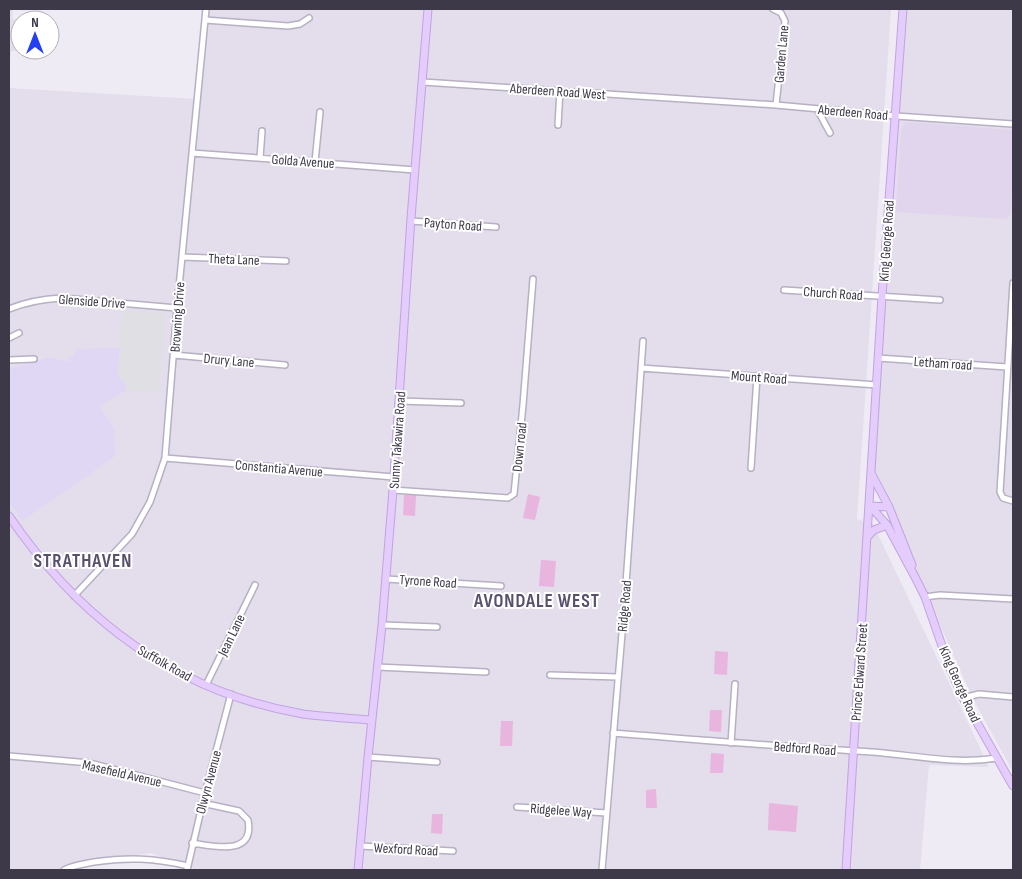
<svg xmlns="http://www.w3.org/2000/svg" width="1022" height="879" font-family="'Sofia Sans Condensed',sans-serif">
	<rect width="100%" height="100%" fill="#efebf5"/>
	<path fill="#e3ddec" d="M9,9h4l-1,10 8,1v30h13l-22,1 -2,20z
		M206,9h685l-34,510 16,5 116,243 -60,-2 -9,105h-723l-46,-17 -89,13 -1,4h-52v-368l13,19 92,-93 -14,-22 26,-22 -8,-9 2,-27 -52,13 -19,-4 -40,12v-281l188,11z
		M907,9h106v763l-41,-75 -99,-223z"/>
	<path fill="#e0d7f5" d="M120,348l-2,27 8,9v6l-26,16 14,22 1,28 -93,65 -13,-19v-133l40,-12 19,4 11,-12z"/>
	<path fill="#e0d5ed" d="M906,122l105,8 2,3 -2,80 -5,6 -110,-7 5,-82z"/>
	<path fill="#e7b5de" d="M528,494l12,3 -5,23 -12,-2z
		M404,495h12l-1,21 -12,-1z
		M541,560l15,1 -2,26 -15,-1z
		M715,651l13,1 -1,23 -13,-1z
		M710,710h12l-1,22 -12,-1z
		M501,721h12l-1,25h-12z
		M711,753l13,1 -1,19h-13z
		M656,789l1,19h-11v-18z
		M769,803l29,3 -2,26 -28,-2z
		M432,814h11l-1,20 -11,-1z"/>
	<path fill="#e0dfe4" d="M123,310l42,4 -6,77 -33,-1v-6l-8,-9z"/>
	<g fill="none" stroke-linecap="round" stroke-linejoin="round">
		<defs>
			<path id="street" d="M773,9l8,4 4,8 -9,84
				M205,20l83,6 12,-2 9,-6
				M423,82l353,23 120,11 117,8
				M817,109l13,24
				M558,125l2,-35
				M192,153l223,17
				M260,158l2,-27
				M315,162l5,-50
				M411,221l85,6
				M182,257l104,4
				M1013,283l-13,209 3,6 10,3
				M784,290l156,10
				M9,309c17,-7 34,-10 53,-11l115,10
				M9,338l10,-5
				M174,355l111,10
				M878,358l129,9
				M9,360l25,-1
				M641,368l236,17
				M399,401l62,2
				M165,458l229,19
				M751,468l6,-92
				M393,490l115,8 6,-4 9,-89 10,-126
				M386,579l115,7
				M74,596l58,-62 18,-32 15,-44 12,-150 29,-299
				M925,597l15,-2 73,4
				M382,625l55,2
				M377,667l109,5
				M550,675l68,2
				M206,685l49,-100
				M963,698l16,-4 34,3
				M613,733c86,7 173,14 259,19 42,3 83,13 125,6
				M731,743l4,-59
				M9,756l81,7 115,30
				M368,757l69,5
				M517,807l89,6
				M192,843c21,3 63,14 56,-23l-9,-9 -37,-8
				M360,846l93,5
				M64,870c9,-5 20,-6 30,-8 34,-5 60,-4 94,4
				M187,870l18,-77 26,-99
				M602,870l23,-272 18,-257"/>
			<path id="secondary" d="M872,475l17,32 23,58
				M870,506l17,19 28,52 10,20 24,69 14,32 50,88
				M870,506l19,1
				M9,516c71,104 167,176 294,198 22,3 46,4 68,6
				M867,537l7,-7 13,-5
				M358,870l10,-113 14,-132 11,-135 18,-272 17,-209
				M846,870l36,-574 21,-287"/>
		</defs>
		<use href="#street" stroke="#b7b0c3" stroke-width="8"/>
		<use href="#secondary" stroke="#c0a4df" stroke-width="9"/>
		<use href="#street" stroke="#fff" stroke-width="5"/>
		<use href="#secondary" stroke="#e4ccfd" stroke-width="7"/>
	</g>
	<g text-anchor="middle" stroke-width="4" stroke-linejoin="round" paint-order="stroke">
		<g font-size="14" fill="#3e3949" stroke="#fff">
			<text transform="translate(781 54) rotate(-85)" y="5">Garden Lane</text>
			<text transform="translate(558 91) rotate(4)" y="5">Aberdeen Road West</text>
			<text transform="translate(853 112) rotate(5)" y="5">Aberdeen Road</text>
			<text transform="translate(303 161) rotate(4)" y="5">Golda Avenue</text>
			<text transform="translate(453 224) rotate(4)" y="5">Payton Road</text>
			<text transform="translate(886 241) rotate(-86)" y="5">King George Road</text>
			<text transform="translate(234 259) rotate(2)" y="5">Theta Lane</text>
			<text transform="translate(833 293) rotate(4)" y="5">Church Road</text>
			<text transform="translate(92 301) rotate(4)" y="5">Glenside Drive</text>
			<text transform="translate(177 317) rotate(-86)" y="5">Browning Drive</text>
			<text transform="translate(229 360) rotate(5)" y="5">Drury Lane</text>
			<text transform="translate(943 363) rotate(4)" y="5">Letham road</text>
			<text transform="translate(759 377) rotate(4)" y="5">Mount Road</text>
			<text transform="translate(397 440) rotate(-86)" y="5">Sunny Takawira Road</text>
			<text transform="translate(519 447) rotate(-84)" y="5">Down road</text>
			<text transform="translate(279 468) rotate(5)" y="5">Constantia Avenue</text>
			<text transform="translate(428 581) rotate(4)" y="5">Tyrone Road</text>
			<text transform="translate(624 606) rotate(-85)" y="5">Ridge Road</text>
			<text transform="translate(231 635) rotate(-64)" y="5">Jean Lane</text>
			<text transform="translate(165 663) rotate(29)" y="5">Suffolk Road</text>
			<text transform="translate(859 672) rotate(-86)" y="5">Prince Edward Street</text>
			<text transform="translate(960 684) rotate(66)" y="5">King George Road</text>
			<text transform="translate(805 748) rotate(4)" y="5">Bedford Road</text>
			<text transform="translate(122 773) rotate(13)" y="5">Masefield Avenue</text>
			<text transform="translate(208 782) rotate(-75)" y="5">Olwyn Avenue</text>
			<text transform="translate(561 810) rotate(4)" y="5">Ridgelee Way</text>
			<text transform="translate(406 849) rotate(3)" y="5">Wexford Road</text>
		</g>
		<g font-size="19" font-weight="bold" letter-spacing="1" fill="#59506b" stroke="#fff">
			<text x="83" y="567">STRATHAVEN</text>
			<text x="537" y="607">AVONDALE WEST</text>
		</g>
	</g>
	<rect width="1022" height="879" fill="none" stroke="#3e3949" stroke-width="20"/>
	<g transform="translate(35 35)"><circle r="24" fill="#ffffff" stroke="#b2b0b6"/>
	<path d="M0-4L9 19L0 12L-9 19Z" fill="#243ef3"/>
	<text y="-8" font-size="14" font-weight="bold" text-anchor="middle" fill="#3e3949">N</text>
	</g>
</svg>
